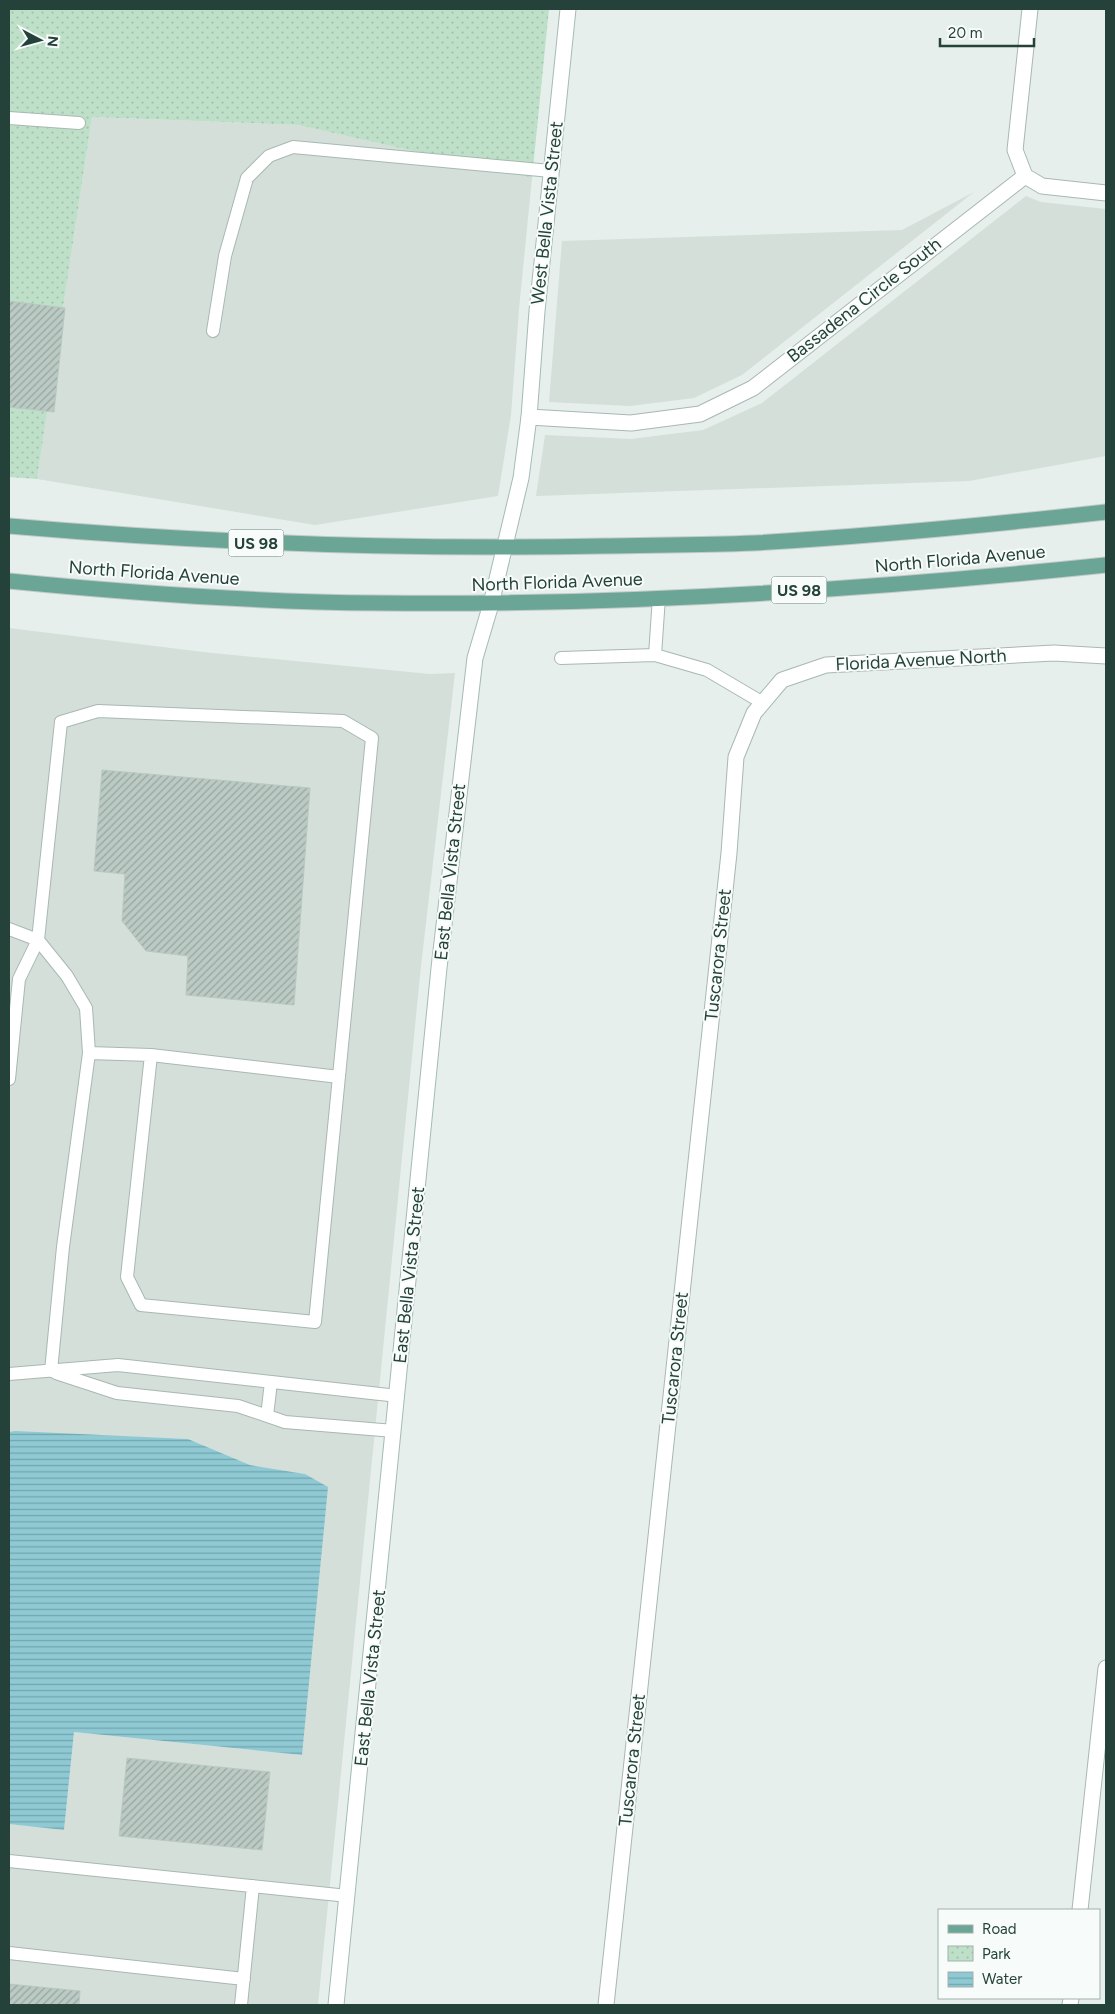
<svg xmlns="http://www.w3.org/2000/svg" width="1115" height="2014" font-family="Figtree,sans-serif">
	<defs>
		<pattern id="park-dots" width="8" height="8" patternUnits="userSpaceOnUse" patternTransform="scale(1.25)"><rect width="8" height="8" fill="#bfe0c8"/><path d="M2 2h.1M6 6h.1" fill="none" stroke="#a4c1ad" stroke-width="1.8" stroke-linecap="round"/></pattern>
		<pattern id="water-rules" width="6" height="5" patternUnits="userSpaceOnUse" patternTransform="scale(1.25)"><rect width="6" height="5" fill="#8ec9d4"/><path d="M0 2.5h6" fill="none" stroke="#74a5ad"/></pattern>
		<pattern id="building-hatch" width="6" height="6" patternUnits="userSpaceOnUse" patternTransform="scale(1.25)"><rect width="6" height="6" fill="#bbcac4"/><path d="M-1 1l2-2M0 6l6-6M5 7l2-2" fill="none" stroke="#98a6a0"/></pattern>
	</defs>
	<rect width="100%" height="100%" fill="#e6efeb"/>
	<path fill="#d4dfda" d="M92,117l206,8 234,53 -13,131 -8,106 -13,81 -183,29 -278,-46z
		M974,192l-232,183 -48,23 -64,8 -81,-4 13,-161 340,-11z
		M1026,196l15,6 65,7v247l-137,25 -433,15 9,-61 86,4 72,-9 59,-27z
		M9,628l194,24 227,22 25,-1 -34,293 -103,1039h-309v-181l55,5 10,-97 228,23 3,-281 -55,-9 -62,-26 -179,-7z"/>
	<path fill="url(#park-dots)" d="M9,9h540l-17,169 -234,-53 -206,-8 -55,362 -28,-2z"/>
	<path fill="url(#water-rules)" d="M15,1431l173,8 62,26 55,9 23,13 -26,268 -228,-23 -10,98 -55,-6v-392z"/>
	<path fill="url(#building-hatch)" stroke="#b8c9c2" d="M9,301l56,7 -11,104 -45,-5z
		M102,770l208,18 -16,217 -108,-10 2,-39 -42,-5 -24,-30 3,-47 -31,-3z
		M127,1758l143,14 -8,78 -143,-14z
		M9,1984l71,7 -1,14h-70z"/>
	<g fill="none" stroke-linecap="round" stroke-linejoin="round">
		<defs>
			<path id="lane" d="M9,118l70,5
				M213,331l12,-75 22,-78 22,-22 24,-9 258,24
				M655,655l4,-58
				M561,658l94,-3 52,15 56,33
				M9,929l29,11 29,36 19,32 3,45 -26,194 -12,124
				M89,1053l62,2 188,22
				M9,1079l10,-100 19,-39 23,-218 37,-11 245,10 29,17 -57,584 -174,-17 -14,-28 24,-222
				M56,1373l61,20 121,13 47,16 109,9
				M9,1374l109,-9 280,31
				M267,1416l4,-34
				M9,1861l339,35
				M9,1953l235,26
				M241,2005l12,-119"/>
			<path id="street" d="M1025,176l-10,-26 15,-141
				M1025,176l17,10 64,7
				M529,417l102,6 69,-9 53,-26 272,-212
				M1080,1910l26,-242
				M606,2005l123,-1152 7,-96 18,-44 28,-33 44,-15 228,-12 52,3
				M1070,2005l1,-7"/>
			<path id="secondary" d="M336,2005l103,-1037 36,-310 16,-54 30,-126 8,-61 8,-106 31,-302"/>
			<path id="primary" d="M9,526c198,17 396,24 596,20 49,-1 99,-1 149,-3 118,-7 235,-18 352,-31
				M9,581c122,12 246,21 369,22 243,3 487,-13 728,-38"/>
		</defs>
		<use href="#lane" stroke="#a8b8b2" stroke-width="14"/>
		<use href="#street" stroke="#a8b8b2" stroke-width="17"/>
		<use href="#secondary" stroke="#a4bbb3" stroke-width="17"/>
		<use href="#primary" stroke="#c2cac8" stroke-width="17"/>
		<use href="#lane" stroke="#fff" stroke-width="12"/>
		<use href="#street" stroke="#fff" stroke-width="15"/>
		<use href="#secondary" stroke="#fff" stroke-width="15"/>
		<use href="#primary" stroke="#6aa596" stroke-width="15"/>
	</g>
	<g text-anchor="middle" stroke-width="4" stroke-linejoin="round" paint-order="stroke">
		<g fill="#f7fbf9" stroke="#637a73" stroke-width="1">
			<rect x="228.5" y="529.5" width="55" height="27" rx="4"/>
			<rect x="771.5" y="576.5" width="55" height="27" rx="4"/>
		</g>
		<g font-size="16" font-weight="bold" fill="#24423a">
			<text x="256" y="549">US 98</text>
			<text x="799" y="596">US 98</text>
		</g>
		<g font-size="18" fill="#24423a" stroke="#f7fbf9">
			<text transform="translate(547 213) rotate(-84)" y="6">West Bella Vista Street</text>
			<text transform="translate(864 300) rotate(-38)" y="6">Bassadena Circle South</text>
			<text transform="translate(960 559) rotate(-5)" y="6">North Florida Avenue</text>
			<text transform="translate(154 573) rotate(4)" y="6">North Florida Avenue</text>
			<text transform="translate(557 582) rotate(-2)" y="6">North Florida Avenue</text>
			<text transform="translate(921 660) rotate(-3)" y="6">Florida Avenue North</text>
			<text transform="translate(450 872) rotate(-84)" y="6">East Bella Vista Street</text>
			<text transform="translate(718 955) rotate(-84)" y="6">Tuscarora Street</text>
			<text transform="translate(409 1275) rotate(-84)" y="6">East Bella Vista Street</text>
			<text transform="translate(675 1358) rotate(-84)" y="6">Tuscarora Street</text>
			<text transform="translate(370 1678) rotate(-84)" y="6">East Bella Vista Street</text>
			<text transform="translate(632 1760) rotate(-84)" y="6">Tuscarora Street</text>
		</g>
	</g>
	<rect width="1115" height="2014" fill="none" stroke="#24423a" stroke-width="20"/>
	<rect x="938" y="1909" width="162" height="90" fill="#f7fbf9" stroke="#a3b1ad"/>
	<rect x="948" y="1925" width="25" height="8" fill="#6aa596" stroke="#a3b1ad"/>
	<text x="982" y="1934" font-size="15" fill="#24423a">Road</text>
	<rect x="948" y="1946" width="25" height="15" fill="url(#park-dots)" stroke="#a3b1ad"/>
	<text x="982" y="1959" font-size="15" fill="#24423a">Park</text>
	<rect x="948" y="1972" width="25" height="15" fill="url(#water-rules)" stroke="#a3b1ad"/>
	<text x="982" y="1984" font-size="15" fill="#24423a">Water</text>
	<g transform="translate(40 40) rotate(96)" stroke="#f7fbf9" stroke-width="4" paint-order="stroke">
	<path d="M0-4L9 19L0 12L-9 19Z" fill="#24423a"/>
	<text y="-8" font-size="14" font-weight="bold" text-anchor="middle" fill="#24423a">N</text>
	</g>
	<path d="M940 38v8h94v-8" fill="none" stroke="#24423a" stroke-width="2.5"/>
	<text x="948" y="38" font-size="15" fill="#24423a" stroke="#f7fbf9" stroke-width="4" paint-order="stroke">20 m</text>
</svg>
